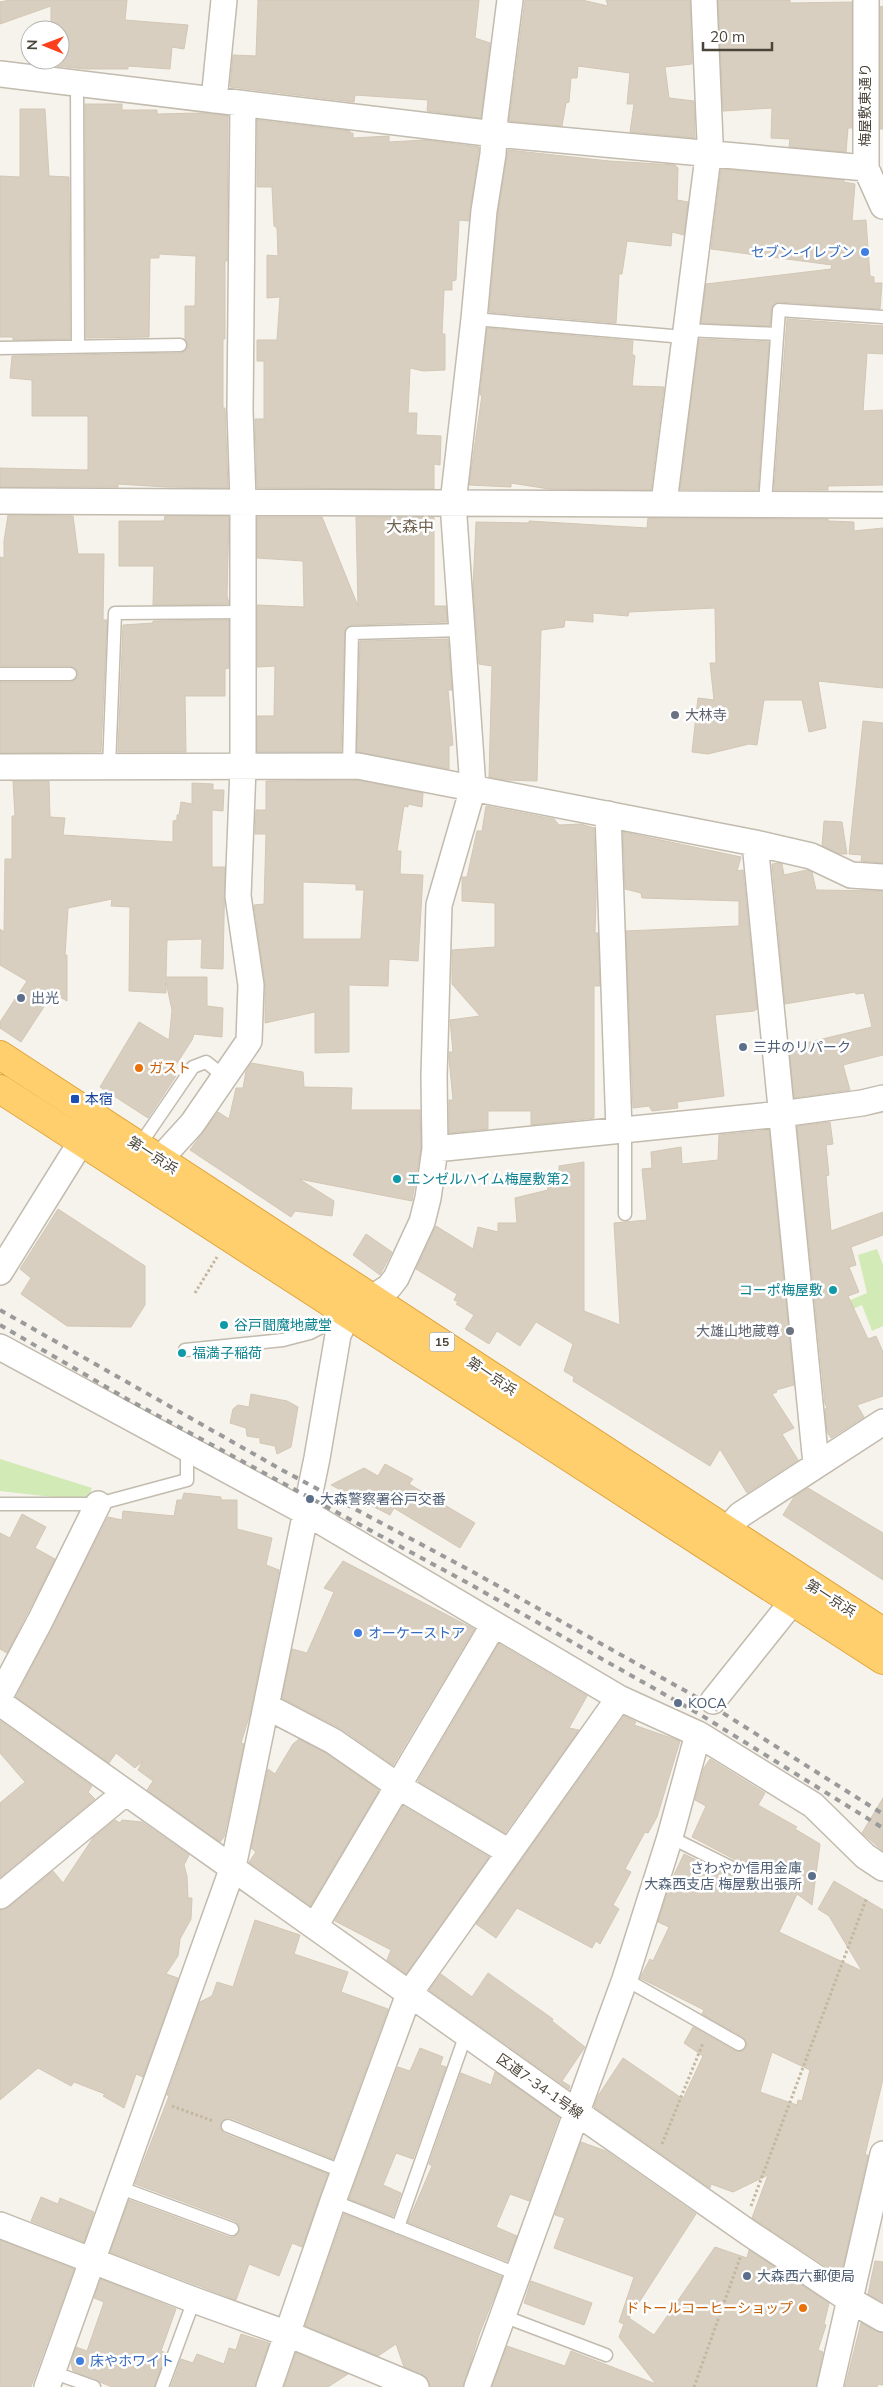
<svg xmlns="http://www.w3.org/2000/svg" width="883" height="2387" font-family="Mulish,'Noto Sans JP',sans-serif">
	<rect width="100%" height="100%" fill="#f6f3ec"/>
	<path fill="#d2eab5" d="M877,1249l6,16v61l-11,5 -10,-26 -52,23 -2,-10 59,-25 -9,-38z
		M0,1459l92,29 -5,13 -87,-10z"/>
	<path fill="#d8cfc1" stroke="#d3c7b4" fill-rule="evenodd" d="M10,0h117l-2,20 63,5 -4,24 -12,-2 -2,22 -42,-3v3h-43l-28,-3v-6h3v-30h-9v-24l-51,18v-22z
		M258,0h221l-4,38 15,5 -9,75 -54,-7 1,-11 -73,-5 -1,7 -124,-15 3,-32 23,1z
		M525,0h57l26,6 -2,-6h84l2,64 -27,3 4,31 25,3 1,37 -65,-6 4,-28h-7l3,-31 -52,-7 -1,12h-6l-2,24 -3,1 -4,23 -53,-5z
		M718,0h72v3l62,-1v126h-4l-2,24 -57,-5 1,-8 -19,-1 1,-30 -49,3z
		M883,6v123h-3v-122z
		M85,104h37v6h35v4l44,-1 27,3 -1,145h-2v78h-2v69h2l3,80 -62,-1 -48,-3v3h-118v-19l88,2v-54h-56v-36l-22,-2 2,-22 168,-3 5,-2 3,-6 -3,-6v-33h10l1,-50 -37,-2v4h-9l-1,79 -63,1z
		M20,109h25l4,67 20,1 1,162 -57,1v-3h-13v-161l20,1z
		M257,120l93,11v2h3v5l36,-2v6l36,-2 54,7 -10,74 -10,-1 -3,60 -4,1v9h-8l-2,44h3v36l-22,1 -13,-3 -2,45h9l-1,22 25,1 -1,29 -6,-1v25l-177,-1 -2,-69h9v-58h-7v-21h20l3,-43 -13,1v-43l11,1 -1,-28 -3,-2 -2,-39h-15z
		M508,150l101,11 66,4 3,3 -1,32 11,2 -4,33 -12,-3 -1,14 -44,-5 -5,33h-3l-3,49 -127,-11 9,-99z
		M721,169l123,11v2l11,2 -3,37 14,-1 4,56 4,1v6h8l-2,26 -101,-7 -7,4 -2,20 -69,-3 5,-39 125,-15 1,-4 -121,-16z
		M787,319l96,7v28l-16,-1 -4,58 20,-1v75l-55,1v4h-54z
		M487,328l146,13 -1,13 3,2 -3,30 32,1 -13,103 -102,-1 -38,-6v4l-42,-2 13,-90h-2z
		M699,339l70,3 -11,148h-78z
		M8,515l65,1 5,38h26l-1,66h4l-6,132 -101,1v-71h70l4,-1 4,-7 -1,-4 -7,-4h-70v-109l4,1v-17z
		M165,516h64l-2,79 2,9 -76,1 1,-39h-35v-45h45z
		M257,517h65l36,89 -2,-89h78v89h12l1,16 -95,3 -7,4 -4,123h-84v-36h17l1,-50 -18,1v-62l47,2 -1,-46 -46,-3z
		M648,518l180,1v2l26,1v9l29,-3v160l-65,-7 8,47 -17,4 -7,-32h-38l-7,45 -8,-1 -41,10 -16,-2 6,-54 16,2 -4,-37h6l-1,-55 -86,4 -1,4 -35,-3v9l-28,-2 -1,7 -23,3 -4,151 -32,-1 -16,-3 3,-111 -13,-2 -6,-76 3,-66 53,1v-2l118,7z
		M229,620v48l-4,1v27h-40l1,56h-68l5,-127 30,-2v-2z
		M448,639l4,51h-4l5,55 -4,1v23l-92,-17 3,-111z
		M863,721l20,2v140l-22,-2 1,-6 -13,-1z
		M357,780l66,13 -1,14 -14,-3v3l-4,-1 -7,45h4l-1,23 23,1 -5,86 -29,-2 -1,27 -39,-1v67l-34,1v-41l-50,11v-40l-11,-78 10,-1 2,-70h-11l1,-24h10v-29zM303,882l53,2v6h8l-3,49h-58z
		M13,781h36l1,36 15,1 -2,17 110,7v-21l4,-1v-5h2l2,-13 11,2v-21l21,1v6h11l-1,21 -11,-1v57h13l-2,102 -22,-1 1,-29 -35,1 -1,37h41v29l16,2 -1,29 -28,-3 -2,6 -20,31 4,5 -28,42 -48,-31 39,-65 30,18 3,-30 -6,-28v11l-37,-2 1,-84 -19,-1 1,-7 -44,9 -3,47h2v46l-14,-8 -32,49 -21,-14v-6l27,-41 -27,-16v-36l4,3 1,-73h7v-43h3z
		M486,806l68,13 5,6 22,-1 13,4 2,69 -1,36h3l2,53h-6v132l-63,7v-14h-43v18l-39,4v-33h4l-4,-42v-6h4l-3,-32 30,-4 -28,-32v-34l43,-3v-44l-33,-2v-24h5l10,-46h5z
		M824,821l18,1 5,32h-7l-18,-8z
		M623,832l118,25 -4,14 6,-1 14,139 -3,2 -39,4 9,81 -47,6 1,6 -26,3 -3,-5 -16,2 -7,-177 113,-5v-25l-97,-3 -1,-5 -16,-4z
		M778,863l4,1 2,11 23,-5 5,2 4,18 67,1v164l-40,10 7,25 -56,8 -5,-51 83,-20 -8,-34 -8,1 -1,-2 -70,12 -13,-140z
		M251,1063l52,9 1,15 48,1 -1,22h69l1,38 -9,53 -113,-22 35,22 -2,15 -37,-5 -4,6 -101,-67 28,-38 11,7 7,-31h7l3,-17z
		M830,1122l3,22 -7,1 3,30 -3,1 5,55 52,-19v23l-32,12 5,18 -7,2 10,25 -11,4 20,43 8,-3 7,16v44l-26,9 7,12 -33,21 -4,-6 -2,-23 2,-1 -2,-4 -28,-278z
		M769,1130l25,255 -18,5 1,2 -5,2 22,34 -12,6 16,26 -51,33 -27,-44 -10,17 -137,-85 1,-4 -10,-6 9,-27 -37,-22 -16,24 -23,-15 -8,13 -24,-15 9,-14 -18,-11 2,-2 -4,-2 3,-6 -41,-25 20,-43 37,23 5,-22 20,5v-9h19l-2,-25 33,-8 -2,-17 13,-2v-5l25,-4v149l36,14 -6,-102 33,-3 -5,-51 10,-1 -1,-16 30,-5 1,17 36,-4 1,-25z
		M58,1209l87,57v39l-14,22 -64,-1 -46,-32 10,-16 -11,-9z
		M366,1234l26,18 -12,23 -27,-20z
		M251,1394l36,7 11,6 -7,40 -14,7 -2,-8 -15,-3v-5l-13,-2 -1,-8 -16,-5 3,-14 5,-4 11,2z
		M385,1464l28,15 -4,5 66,39 -15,25 -66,-40 -4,7 -59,-30 33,-17 14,8z
		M808,1488l75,45v47l-100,-65 11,-18z
		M184,1493l37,4v3h16v29l35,9 -6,27 13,5 -29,144 -9,29 3,1 -20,93 -4,5 -73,-52 6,-9 -15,-11 5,-9 -8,7 -19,-15 -7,10 -93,-66 92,-180 14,3 1,-9 51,5 3,-16h5z
		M22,1514l24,13 -11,21 20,11 -48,94 -7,-4v-116l10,5z
		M343,1561l131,68 -81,136 -53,-37 -58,-30 10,-49 15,4 27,-61 -10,-4z
		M499,1644l88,52 -18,32 10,2 -74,103 -87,-52z
		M624,1716l12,6 -2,3 46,16 -23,76 -9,16 -3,-1 -20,37 6,3 -18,33 6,4 -19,35 -4,-3 -4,7 -75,-40 -21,30 -20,-14z
		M0,1721l92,65 -4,6 7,7 -95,78v-74l25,-21 -25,-29z
		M299,1739l27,14 53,37 -69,116 -61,-44 7,-10 -5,-4 17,-79 7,5 18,-30z
		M710,1759l55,34 -7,12 39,22 -2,2 25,15 -8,61 -15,-11 -18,38 83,39 -33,-55 -11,-7 16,-28 49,29v169l-18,76h3l-27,121 -89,-58 16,-43 -35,17 -22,-8 -1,4 -116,-81 4,-11 25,-38 60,41 20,-43 -19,-13 9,-16 42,24h8l3,-3 1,-5 -4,-6 -41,-23 2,-4 -64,-32 10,-19 3,2 16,-34 -11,-5 13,-41 13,-27 74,36h8l3,-4v-7l-3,-3 -74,-39 14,-31 -11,-6 9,-32zM772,2052l38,18 -8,31 -4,-1 -1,5 -37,-13z
		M883,1798v53l-21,-18z
		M403,1806l86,51 -83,117 -19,-14 4,-10 -56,-29z
		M115,1820l5,3 2,-3 20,2 47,33 -5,10 3,11 1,22h4l-1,21 -11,20 -2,17 -12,18 12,4 -35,99 -7,-3 -12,34 -21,-12 2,-2 -31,-12 -3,4 -33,-18 -38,32v-190l9,-3 44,-36 10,12 30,-45z
		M255,1920l45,15 -6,19 54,18 -7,20 47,17 -55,150 -102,-41h-5l-5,5 -1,5 5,6 103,40 -26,73 -10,-4 -13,33 -30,-12 -13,36 -126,-48 19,-52 100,37h5l5,-5 1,-5 -5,-6 -100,-37 34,-88 -2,-1 33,-93 12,-6 5,-14 16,5z
		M488,1973l65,46 -1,2 33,26 -23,34 8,5 -1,3 -140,-99 12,-16 31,23z
		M420,2048l23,9 -3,8 6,2 -33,92 -17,-6 -13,32 18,8 -8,23 -44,-17 49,-132 12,4z
		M495,2072l64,45 -30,84 -19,-7 -14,33 21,9 -10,25 -99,-39 24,-56 -3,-2 32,-91 30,12z
		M581,2142l25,9 90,63 -67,104 25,17 61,-88 32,11 2,-8 80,53 -5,21 2,1 -8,25 5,2 -7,35h-324l15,-41 58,20 6,-15 85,33 -37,-47 5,-13 -5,-2 15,-45 -80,-29 11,-30 -10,-3z
		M41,2197l17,7 2,-6 34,14 -10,30 -53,-21z
		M344,2214l158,63 -23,58 -16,52h-33l-3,-9 -23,-11 -8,-23 -18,12 -73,-30z
		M0,2240l74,29 -43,118h-31z
		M875,2261l8,1v40l-15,-8z
		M101,2279l75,30 -15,42 5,2 -12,34h-42l-39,-16 -2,-8 5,-16 11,4 17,-49 -10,-4z
		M531,2281l61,22 -8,22 -60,-22z
		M861,2323l22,10v52l-5,-1 -1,3h-32z
		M241,2334l28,9 -14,44h-84l10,-28 12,4 4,-9 27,10 5,-16 7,2z
		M296,2353l52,21 -20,13h-44z"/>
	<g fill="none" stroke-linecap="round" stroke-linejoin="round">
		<defs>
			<path id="lane" d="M77,83l1,263
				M474,319l210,18
				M685,330l92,4
				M0,348l180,-3
				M765,503l14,-193 104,7
				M0,674h70
				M349,766l3,-133 111,-3
				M109,768l6,-155 128,-1
				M625,1129v85
				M139,1146l54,-79 13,-5 19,15
				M185,1350l98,-10 27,-7 35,-18
				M0,1504h98l89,-24v-31
				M670,1837l92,46
				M625,1979l114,65
				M228,2126l116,46
				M118,2187l114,42
				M333,2201l184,73
				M398,2227l68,-193
				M503,2316l103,39
				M52,2372l42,15
				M162,2387l32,-87"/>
			<path id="street" d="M866,0v168l17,38
				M0,74l495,60 371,34
				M214,100l10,-100
				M0,501l883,4
				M664,503l46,-362 -6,-141
				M0,767l358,-1 397,77 56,13 40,19 32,2
				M608,814l11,316
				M755,843l61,621
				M435,1149l346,-35 81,-11 21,-5
				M160,1159l32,-35 57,-83 2,-56 -13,-89 5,-128v-267l-3,-91 3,-306
				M0,1272l81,-130
				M0,1347l305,165 314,186 79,36 115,71 52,51 18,12
				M726,1531l14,-16 143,-93
				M0,1696l40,-75 58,-117
				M713,1701l80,-100
				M0,1703l576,409 173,121 101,67 33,19
				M266,1706l67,35 65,45 111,66
				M0,1896l125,-103
				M315,1926l179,-302
				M0,2225l194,75 94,34 128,53
				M47,2387l186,-520 84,-409 21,-123 10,-21 41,-27 7,-9 26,-56 6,-24 7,-49 -1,-73 5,-171 34,-117 -20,-285 21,-184 10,-108 9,-57 2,-36 15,-118
				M269,2387l64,-186 76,-207 210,-296
				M477,2387l148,-408 45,-142 28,-103
				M830,2387l53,-233"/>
			<path id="highway" d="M0,1055l883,577
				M0,1089l883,571"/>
		</defs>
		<use href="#lane" stroke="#c2bbae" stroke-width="15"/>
		<use href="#street" stroke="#c2bbae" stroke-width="28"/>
		<use href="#highway" stroke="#e0a43c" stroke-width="30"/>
		<path stroke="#c4b79f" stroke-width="3" stroke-dasharray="2.5 2.5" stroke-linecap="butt" d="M195,1293l22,-36
			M172,2106l41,15
			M662,2144l41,-101
			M751,2206l116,-309
			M694,2387l47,-132"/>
		<use href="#lane" stroke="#fff" stroke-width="12"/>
		<use href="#street" stroke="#fff" stroke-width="25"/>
		<use href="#highway" stroke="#ffcf6e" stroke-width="28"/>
		<path stroke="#9a9a9a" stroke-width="4" stroke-dasharray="6 6" stroke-linecap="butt" d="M0,1310l282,160 191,102 234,131 176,111
			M0,1325l127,74 339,183 235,133 182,113"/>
	</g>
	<g fill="#3f7fe0" stroke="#fff" stroke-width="2">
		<circle cx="865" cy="252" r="5"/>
		<circle cx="358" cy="1633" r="5"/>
		<circle cx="80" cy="2361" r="5"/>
	</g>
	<g fill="#6b7280" stroke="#fff" stroke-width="2">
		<circle cx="675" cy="715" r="5"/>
		<circle cx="790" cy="1331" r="5"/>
	</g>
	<g fill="#5c6f8a" stroke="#fff" stroke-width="2">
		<circle cx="21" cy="998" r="5"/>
		<circle cx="743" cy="1047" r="5"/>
		<circle cx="310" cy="1499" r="5"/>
		<circle cx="678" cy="1703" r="5"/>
		<circle cx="812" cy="1876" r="5"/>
		<circle cx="747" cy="2276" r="5"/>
	</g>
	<g fill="#e8710a" stroke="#fff" stroke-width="2">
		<circle cx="139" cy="1068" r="5"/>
		<circle cx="803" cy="2308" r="5"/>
	</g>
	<rect fill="#1a4fb4" stroke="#fff" stroke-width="2" x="70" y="1094" width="10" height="10" rx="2.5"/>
	<g fill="#0f9aa8" stroke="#fff" stroke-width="2">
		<circle cx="397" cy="1179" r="5"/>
		<circle cx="833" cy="1290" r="5"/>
		<circle cx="224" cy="1325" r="5"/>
		<circle cx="182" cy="1353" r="5"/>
	</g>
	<g text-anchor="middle" stroke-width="5" stroke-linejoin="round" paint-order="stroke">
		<rect fill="#fff" stroke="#817c74" stroke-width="1" x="429.5" y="1332.5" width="25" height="19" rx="4"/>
		<g font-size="12" font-weight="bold" fill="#4b4439">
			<text x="442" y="1346">15</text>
		</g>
		<g font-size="14" fill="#4b4439" stroke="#fff">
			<text transform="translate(865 105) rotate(-90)" y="5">梅屋敷東通り</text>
			<text transform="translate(153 1155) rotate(33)" y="5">第一京浜</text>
			<text transform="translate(492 1376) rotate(34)" y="5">第一京浜</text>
			<text transform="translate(831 1598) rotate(33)" y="5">第一京浜</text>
			<text transform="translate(540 2086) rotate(35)" y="5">区道7-34-1号線</text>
		</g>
		<g font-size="14" fill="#366cbe" stroke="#fff" text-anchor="start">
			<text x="855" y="257" text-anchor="end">セブン-イレブン</text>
			<text x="368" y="1638">オーケーストア</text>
			<text x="90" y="2366">床やホワイト</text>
		</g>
		<g font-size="14" fill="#5b616d" stroke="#fff" text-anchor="start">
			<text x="685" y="720">大林寺</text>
			<text x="780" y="1336" text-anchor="end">大雄山地蔵尊</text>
		</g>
		<g font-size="14" fill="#4e5e75" stroke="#fff" text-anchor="start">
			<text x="31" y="1003">出光</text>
			<text x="753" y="1052">三井のリパーク</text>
			<text x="320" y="1504">大森警察署谷戸交番</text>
			<text x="688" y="1708">KOCA</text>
			<text x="802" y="1873" text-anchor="end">さわやか信用金庫<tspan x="802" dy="16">大森西支店 梅屋敷出張所</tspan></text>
			<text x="757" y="2281">大森西六郵便局</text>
		</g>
		<g font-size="14" fill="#c56008" stroke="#fff" text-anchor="start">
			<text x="149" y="1073">ガスト</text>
			<text x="793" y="2313" text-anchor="end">ドトールコーヒーショップ</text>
		</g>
		<g font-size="14" fill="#164399" stroke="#fff" text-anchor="start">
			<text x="85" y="1104">本宿</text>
		</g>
		<g font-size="14" fill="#0d838f" stroke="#fff" text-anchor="start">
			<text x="407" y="1184">エンゼルハイム梅屋敷第2</text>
			<text x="823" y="1295" text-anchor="end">コーポ梅屋敷</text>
			<text x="234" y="1330">谷戸閻魔地蔵堂</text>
			<text x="192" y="1358">福満子稲荷</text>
		</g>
		<g font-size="16" fill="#6e6250" stroke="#fff">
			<text x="410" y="532">大森中</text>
		</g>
	</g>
	<g transform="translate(45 45) rotate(271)"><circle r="24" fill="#ffffff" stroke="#b7b4b0"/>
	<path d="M0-4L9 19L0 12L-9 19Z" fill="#fc3f1d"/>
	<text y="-8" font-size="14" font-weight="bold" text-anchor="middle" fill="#4b4439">N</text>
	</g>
	<path d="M703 42v8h69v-8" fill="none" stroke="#4b4439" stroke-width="2.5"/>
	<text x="710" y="42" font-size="15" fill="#4b4439" stroke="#ffffff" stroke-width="4" paint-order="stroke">20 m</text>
</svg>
